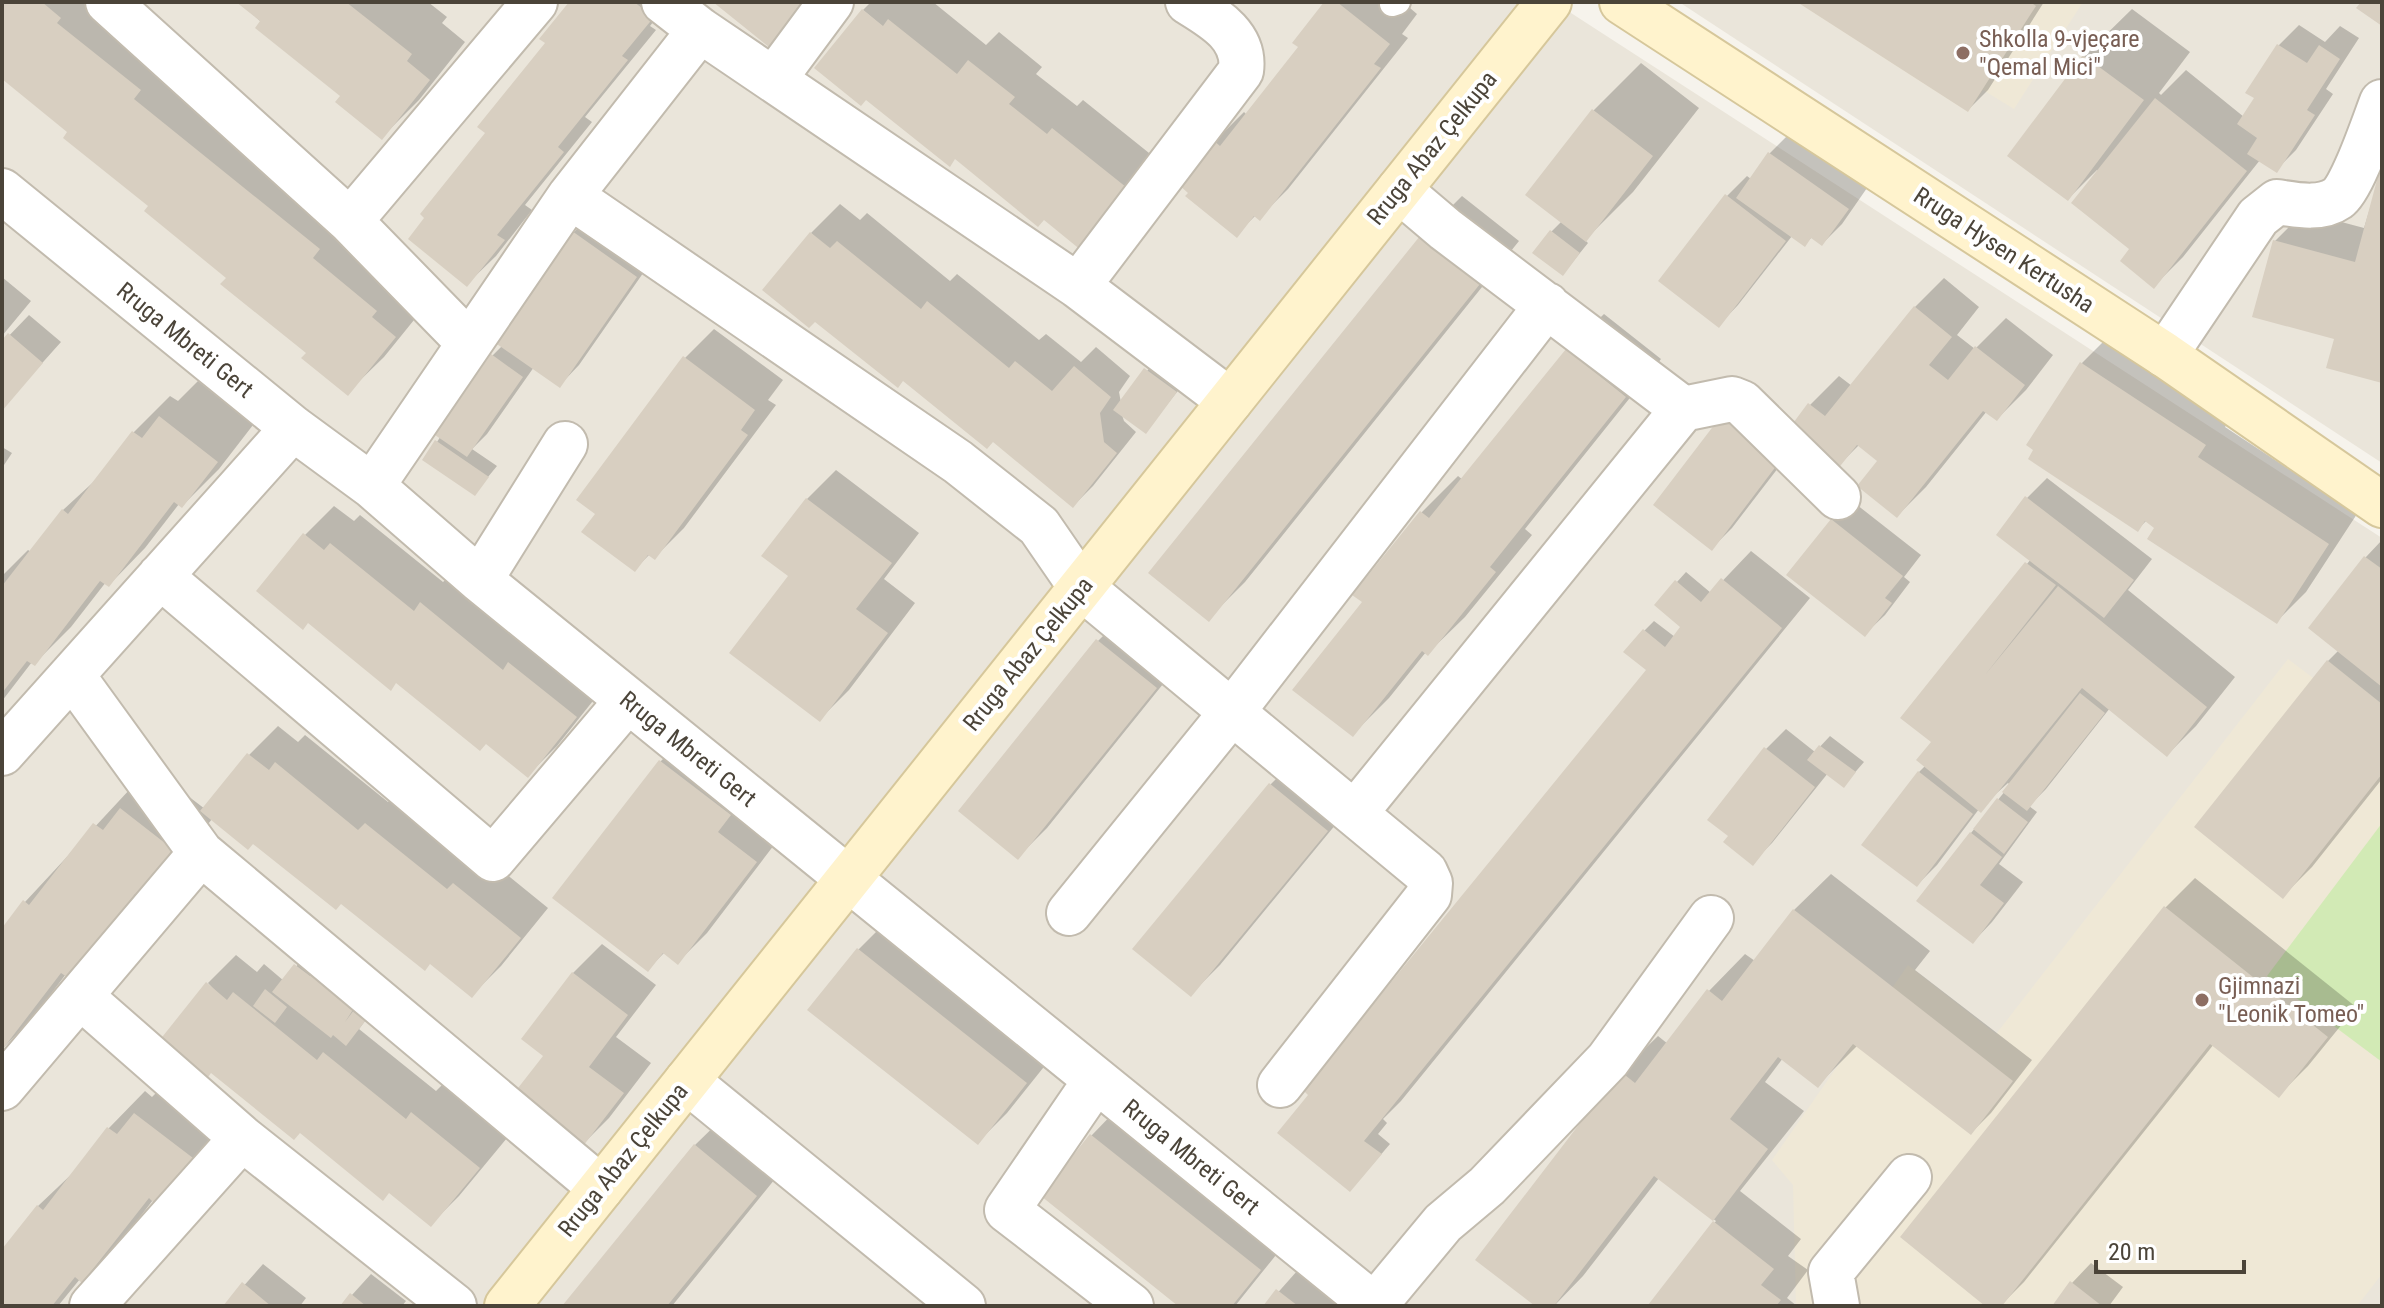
<svg xmlns="http://www.w3.org/2000/svg" width="2384" height="1308" font-family="'Roboto Condensed',sans-serif">
	<rect width="100%" height="100%" fill="#f6f3ec"/>
	<path fill="#eae5da" d="M2,2h1552l828,536v768h-2380z
		M1679,2h703v461z"/>
	<path fill="#efe8d6" d="M1797,2h286l-69,107 -31,-19 -15,22z
		M2288,659l94,71v544l-25,32h-561l-3,-121 -21,-25 136,-195 88,69z"/>
	<path fill="#d2eab5" d="M2382,823v239l-115,-86z"/>
	<path fill="#0003" d="M2,2h111l318,297 -47,58 -37,36 -38,-40 -159,-148 -80,-73 -68,-56z
		M239,2h189l19,15 -5,6 23,19 -46,58 -37,37 -39,-41z
		M572,2h97l-19,24 6,4 -71,87 7,5 -67,83 7,5 -36,46 -29,28 21,-151 60,-90z
		M871,2h62l53,43 13,-13 43,35 -6,7 41,32 6,-6 76,61 -48,58 -248,-209z
		M1327,2h76l14,12 -15,20 6,4 -120,151 -29,29 -3,-3 -20,20 -48,-39 27,-55 29,-29 3,3 54,-68z
		M1800,2h244l-56,88 -20,20z
		M2132,9l58,43 -31,41 2,2 25,-25 58,47 12,-19 -8,-6 31,-47 20,-20 26,17 15,-16 19,12 -33,51 7,5 -37,56 -20,20 -16,-10 -77,97 -29,29 -22,-37 -33,-77 -2,-2 -29,29 16,-143z
		M1641,63l58,45 -66,84 -48,48 3,3 -25,31 -12,-42 11,-11 -34,-26 66,-85z
		M1790,133l77,55 -25,36 -20,20 -10,-7 -7,7 -13,-8 -54,69 -19,20 8,-129 20,-20 4,3 19,-26z
		M2382,169v212l-45,-43 -62,-97 29,-29 60,16z
		M1462,196l57,45 -274,341 -37,37 218,-387z
		M840,204l20,16 7,-7 83,68 7,-7 82,66 7,-6 35,28 15,-15 34,29 -11,16 2,11 35,-43 29,22 -40,50 -23,-17 2,6 12,11 -43,54 -20,20 -262,-273z
		M593,213l62,43 -76,109 -19,20 -26,-18 -47,67 -15,15 25,17 -23,28 -37,-52 55,-86 11,-11 70,-112z
		M2,277l29,24 -29,35z
		M1944,278l35,29 -22,28 18,14 31,-31 47,37 -27,35 -29,29 -10,-8 -61,76 -29,29 -17,-56 -20,-16 -23,23 -36,-29 -69,90 -20,20 10,-131 66,15 22,-27 29,-29 13,10 63,-79z
		M1604,314l57,45 -136,170 7,6 -67,82 -37,36 -2,-1 -37,46 -37,37 13,-133 57,-90 36,-36 5,4 104,-130z
		M29,315l32,27 -59,66v-65z
		M714,329l69,51 -15,20 8,5 -92,123 -29,29 -5,-3 -15,15 -37,-56 87,-155z
		M2111,334l123,81 -9,12 132,87 -51,78 -29,29 -120,-94 -10,-7 -9,9 -56,-166z
		M198,381l55,44 -34,44 -37,37 -3,-2 -34,44 -36,37 -3,-3 -35,45 -37,37 -2,-2 -30,39v-125l26,-26 3,2 32,-42 38,-35 33,-43 36,-36 8,5z
		M2,447l10,6 -10,15z
		M836,470l83,63 -35,46 31,24 -66,87 -29,29 -29,-144 -27,-19 43,-57z
		M2047,478l105,81 -24,31 107,87 -39,49 -29,29 -57,-47 -64,81 -17,17 8,6 -38,52 24,18 -31,40 -19,20 -2,-109 39,-48 -2,-2 -29,26 -42,56 -20,20 2,-113 7,-7 17,-35 -40,-13 128,-158 -4,-61z
		M1852,501l69,54 -17,22 6,5 -25,33 -20,19 -33,-113z
		M334,506l20,15 6,-6 83,67 8,-7 153,112 -47,59 -29,29 -223,-240z
		M2382,540v239l-70,88 -29,29 45,-235 11,-11 -29,-22 56,-71z
		M1751,551l59,47 -409,503 -18,18 4,4 -9,11 12,10 -30,35 -80,-46 368,-463 -4,-39 10,-10 21,16 16,-20 -14,-35 9,-10 25,21z
		M1127,612l57,46 -137,170 -29,29 80,-216z
		M278,726l20,16 7,-7 83,67 7,-7 88,60 65,53 -47,58 -29,29 -41,-33 -178,-120 -41,-23 -33,42 -113,113 -34,45 -30,30v-118l23,-29 106,-114 27,-15 47,36 44,-54z
		M1786,729l29,23 15,-16 34,26 -20,23 -16,-12 -56,70 -20,20 14,-114z
		M690,732l94,100 -77,101 -29,29 -13,-10 -17,17 -93,-72 106,-136z
		M1300,755l55,46 -135,164 -29,29 -56,-46 136,-164z
		M1831,874l99,77 -15,19 117,90 -41,53 -20,20 -113,-88 -40,40 -35,-27 -18,24 39,29 -64,80 61,48 -13,17 20,14 -21,28 10,8 -147,-2 66,-83 -57,-43 -76,98 -29,30h-16l83,-234 37,-36 10,8 41,-53 36,-37 10,7 39,-51z
		M2195,878l161,129 -48,59 -29,29 -65,-51 -190,238 -24,24h-11l-87,-69 264,-330z
		M888,920l167,133 -48,60 -29,29 -168,-133 49,-60z
		M602,944l54,41 -40,52 35,26 -42,55 -29,29 -35,-91 28,-83z
		M236,955l21,17 7,-8 20,17 21,-25 72,49 -18,24 77,62 6,-6 65,53 -48,58 -29,29 -222,-242z
		M172,1077l56,43 -35,45 -40,35 -34,44 -37,37 -2,-2 -22,27h-56v-59l3,2 33,-43 38,-36 33,-42 36,-37 7,6z
		M1120,1106l168,134 -53,66h-54l-138,-110 49,-61z
		M732,1109l60,49 -120,148h-107l130,-161z
		M2091,1263l32,24 -14,19h-55l18,-23z
		M263,1264l43,34 -6,8h-74z
		M1297,1271l47,35h-78z
		M371,1274l35,27 -4,5h-60z"/>
	<path fill="#d8cfc1" d="M2,2h40l19,16 -4,5 84,67 -7,9 186,150 -7,9 64,53 -5,6 24,20 -48,59 -47,-38 5,-5 -86,-69 6,-6 -82,-67 4,-5 -85,-68 4,-6 -65,-53z
		M236,2h110l66,52 -5,7 23,19 -48,60 -47,-38 5,-6 -85,-68 5,-7z
		M569,2h65l20,15 -32,39 6,4 -70,87 6,5 -67,83 8,5 -38,47 -59,-48 16,-21 -4,-4 65,-81 -8,-6 68,-84 -6,-4z
		M713,2h93l-37,45z
		M1324,2h13l53,42 -16,20 7,4 -121,153 -6,-5 -17,22 -52,-42 3,-3 -10,-9 35,-44 7,6 78,-99 -6,-4z
		M1797,2h233l6,4 -68,106z
		M2361,2h21v24l-26,-18z
		M862,9l21,17 5,-7 69,55 11,-14 47,37 -6,7 38,30 5,-6 79,63 -49,60 -38,-31 -6,7 -83,-68 -5,8 -84,-67 -5,6 -47,-38z
		M2277,44l30,19 12,-18 21,14 -33,51 8,5 -38,58 -30,-19 10,-16 -20,-14 17,-26 -9,-5z
		M2083,55l61,45 -76,101 -61,-45z
		M2155,98l92,73 -93,118 -34,-28 9,-12 -58,-46z
		M1592,109l61,47 -67,86 -61,-47z
		M1768,152l81,57 -27,37 -11,-8 -6,9 -69,-49z
		M2381,165h1v218l-56,-15 8,-29 -82,-22 21,-77 82,22z
		M1725,194l61,47 -67,87 -61,-47z
		M1550,230l30,23 -17,23 -31,-23z
		M572,231l65,46 -77,111 -66,-46z
		M1424,231l60,48 -275,343 -61,-49z
		M810,232l20,16 7,-7 84,68 6,-8 82,67 6,-7 37,30 22,-25 37,31 -11,16 4,29 13,11 -44,55 -80,-66 -6,7 -84,-68 -5,7 -83,-66 -6,6 -47,-38z
		M1914,306l38,31 -23,28 19,15 27,-34 50,39 -28,36 -14,-10 -86,107 -40,-32 20,-25 -20,-16 -20,25 -49,-40 20,-27 17,13z
		M8,333l35,30 -41,48v-71z
		M1566,349l60,48 -136,170 6,5 -68,84 -6,-5 -69,86 -61,-47 70,-88 -10,-7 68,-84 9,7z
		M491,354l32,23 -56,80 -32,-22z
		M683,356l72,54 -14,20 7,5 -93,125 -7,-5 -13,17 -54,-40 14,-18 -19,-14z
		M2080,362l126,83 -8,12 131,87 -52,80 -130,-85 7,-11 -9,-7 -7,11 -110,-73 5,-9 -7,-5z
		M1144,368l33,24 -31,42 -33,-24z
		M159,416l59,46 -36,46 -8,-6 -65,85 -9,-6 -65,85 -8,-5 -25,32v-107l60,-77 6,5 64,-83 10,7z
		M1721,416l59,45 -68,90 -59,-46z
		M435,440l54,37 -14,19 -53,-36z
		M2025,496l109,84 -30,38 -108,-83z
		M806,498l86,65 -36,46 32,24 -68,89 -91,-69 59,-77 -27,-20z
		M1831,519l72,57 -18,22 7,5 -27,34 -79,-62z
		M303,533l21,17 6,-7 84,68 6,-9 83,68 5,-8 69,55 -49,61 -42,-34 -6,7 -84,-68 -5,8 -83,-68 -5,7 -47,-39z
		M2364,556l18,13v118l-74,-59z
		M2025,562l31,23 -71,90 73,-89 149,121 -40,50 -85,-69 -101,125 -65,-53 15,-18 -31,-24z
		M1721,578l61,50 -418,513 18,13 -32,38 -73,-59 31,-38 -5,-5 343,-420 -23,-18 20,-23 22,18 15,-20 -26,-22 21,-25 26,22z
		M1096,639l61,49 -139,172 -60,-49z
		M2327,660l55,44v70l-99,125 -89,-72z
		M2080,693l25,20 -78,98 -25,-19z
		M1819,745l37,27 -12,16 -37,-28z
		M1764,747l51,40 -62,79 -30,-24 5,-6 -21,-16z
		M247,753l22,17 6,-8 83,68 7,-7 82,66 6,-6 68,55 -49,60 -42,-34 -5,7 -84,-67 -5,6 -83,-66 -5,6 -48,-39z
		M659,760l72,55 -13,17 39,30 -79,103 -15,-12 -15,19 -96,-74z
		M1918,771l55,43 -56,73 -56,-42z
		M1269,783l59,48 -137,166 -59,-48z
		M1997,798l31,24 -24,32 -31,-25z
		M120,808l59,46 -36,46 -8,-6 -65,85 -9,-6 -59,77v-122l21,-28 6,5 64,-82 10,7z
		M1970,832l32,25 -22,28 24,18 -31,41 -57,-43z
		M2164,906l164,131 -49,61 -69,-54 -208,262h-17l-85,-69z
		M1793,909l220,172 -42,54 -118,-91 -35,44 -40,-31 -48,62 38,30 -55,72 -59,-45 -100,130h-19l-60,-46 145,-189 15,12 72,-94 15,12z
		M857,948l170,135 -49,62 -171,-135z
		M294,964l16,12 3,-4 43,33 -11,17 12,-16 12,10 -23,30 -13,-11 -2,3 -59,-46z
		M572,972l56,43 -39,52 35,26 -44,57 -69,-53 32,-41 -22,-17z
		M206,982l21,18 6,-8 84,68 6,-8 83,67 5,-7 69,56 -49,59 -42,-34 -6,8 -83,-68 -6,7 -83,-67 -5,7 -47,-39z
		M265,989l22,18 -12,16 -22,-17z
		M134,1113l59,45 -37,47 -7,-7 -67,85 -7,-6 -23,29h-50v-57l35,-44 6,5 64,-83 10,7z
		M1090,1134l171,136 -29,36h-54l-137,-110z
		M694,1144l63,52 -90,110h-105z
		M1713,1221l61,48 -13,16 20,15 -5,6h-127l-1,-1z
		M2070,1281l32,25h-50z
		M242,1282l29,24h-48z
		M1276,1289l22,17h-35z
		M350,1293l16,13h-26z"/>
	<g fill="none" stroke-linecap="round" stroke-linejoin="round">
		<defs>
			<path id="lane" d="M1392,4l6,-2"/>
			<path id="street" d="M108,2l242,219 119,122
				M664,2l36,28 378,256 152,115
				M774,79l57,-77
				M1399,190l46,39 238,180 49,-10 10,4 96,94
				M2,191l291,237 79,58 108,94 895,726
				M570,196l388,266 81,64 42,61 344,285 5,11 -1,12 -149,190
				M350,221l185,-219
				M1078,286l163,-215c5,-35 -27,-53 -53,-69
				M2165,355l93,-138 19,-15c20,3 44,8 61,-4 14,-9 37,-78 44,-96
				M372,486l198,-290 130,-166
				M160,576l333,283 135,-159
				M480,580l85,-136
				M72,675l129,178 400,335
				M2,753l291,-325
				M1355,813l328,-404
				M1069,913l163,-201 315,-407
				M80,996l162,142 212,168
				M1096,1080l-89,130 124,96
				M687,1081l276,225
				M2,1088l199,-235
				M92,1306l150,-168
				M1374,1306l69,-83 44,-37 121,-126 103,-142
				M1837,1306l-6,-34 78,-95"/>
			<path id="secondary" d="M1622,2l543,353 217,150
				M507,1306l1042,-1304"/>
		</defs>
		<use href="#lane" stroke="#c2bbae" stroke-width="28"/>
		<use href="#street" stroke="#c2bbae" stroke-width="48"/>
		<use href="#secondary" stroke="#d6c79b" stroke-width="48"/>
		<use href="#lane" stroke="#fff" stroke-width="24"/>
		<use href="#street" stroke="#fff" stroke-width="44"/>
		<use href="#secondary" stroke="#fff3cd" stroke-width="44"/>
	</g>
	<g fill="#8d6e63" stroke="#fff" stroke-width="3">
		<circle cx="1963" cy="53" r="8"/>
		<circle cx="2202" cy="1000" r="8"/>
	</g>
	<g text-anchor="middle" stroke-width="8" stroke-linejoin="round" paint-order="stroke">
		<g font-size="24" fill="#785e54" stroke="#fff" text-anchor="start">
			<text x="1979" y="47">Shkolla 9-vjeçare<tspan x="1979" dy="28">"Qemal Mici"</tspan></text>
			<text x="2218" y="994">Gjimnazi<tspan x="2218" dy="28">"Leonik Tomeo"</tspan></text>
		</g>
		<g font-size="24" fill="#4b4439" stroke="#fff">
			<text transform="translate(1432 148) rotate(-51)" y="8">Rruga Abaz Çelkupa</text>
			<text transform="translate(2004 250) rotate(33)" y="8">Rruga Hysen Kertusha</text>
			<text transform="translate(185 340) rotate(39)" y="8">Rruga Mbreti Gert</text>
			<text transform="translate(1028 654) rotate(-51)" y="8">Rruga Abaz Çelkupa</text>
			<text transform="translate(688 749) rotate(39)" y="8">Rruga Mbreti Gert</text>
			<text transform="translate(1191 1157) rotate(39)" y="8">Rruga Mbreti Gert</text>
			<text transform="translate(623 1160) rotate(-51)" y="8">Rruga Abaz Çelkupa</text>
		</g>
	</g>
	<rect width="2384" height="1308" fill="none" stroke="#4b4439" stroke-width="8"/>
	<path d="M2096 1260v12h148v-12" fill="none" stroke="#4b4439" stroke-width="4"/>
	<text x="2108" y="1260" font-size="24" fill="#4b4439" stroke="#ffffff" stroke-width="6" paint-order="stroke">20 m</text>
</svg>
